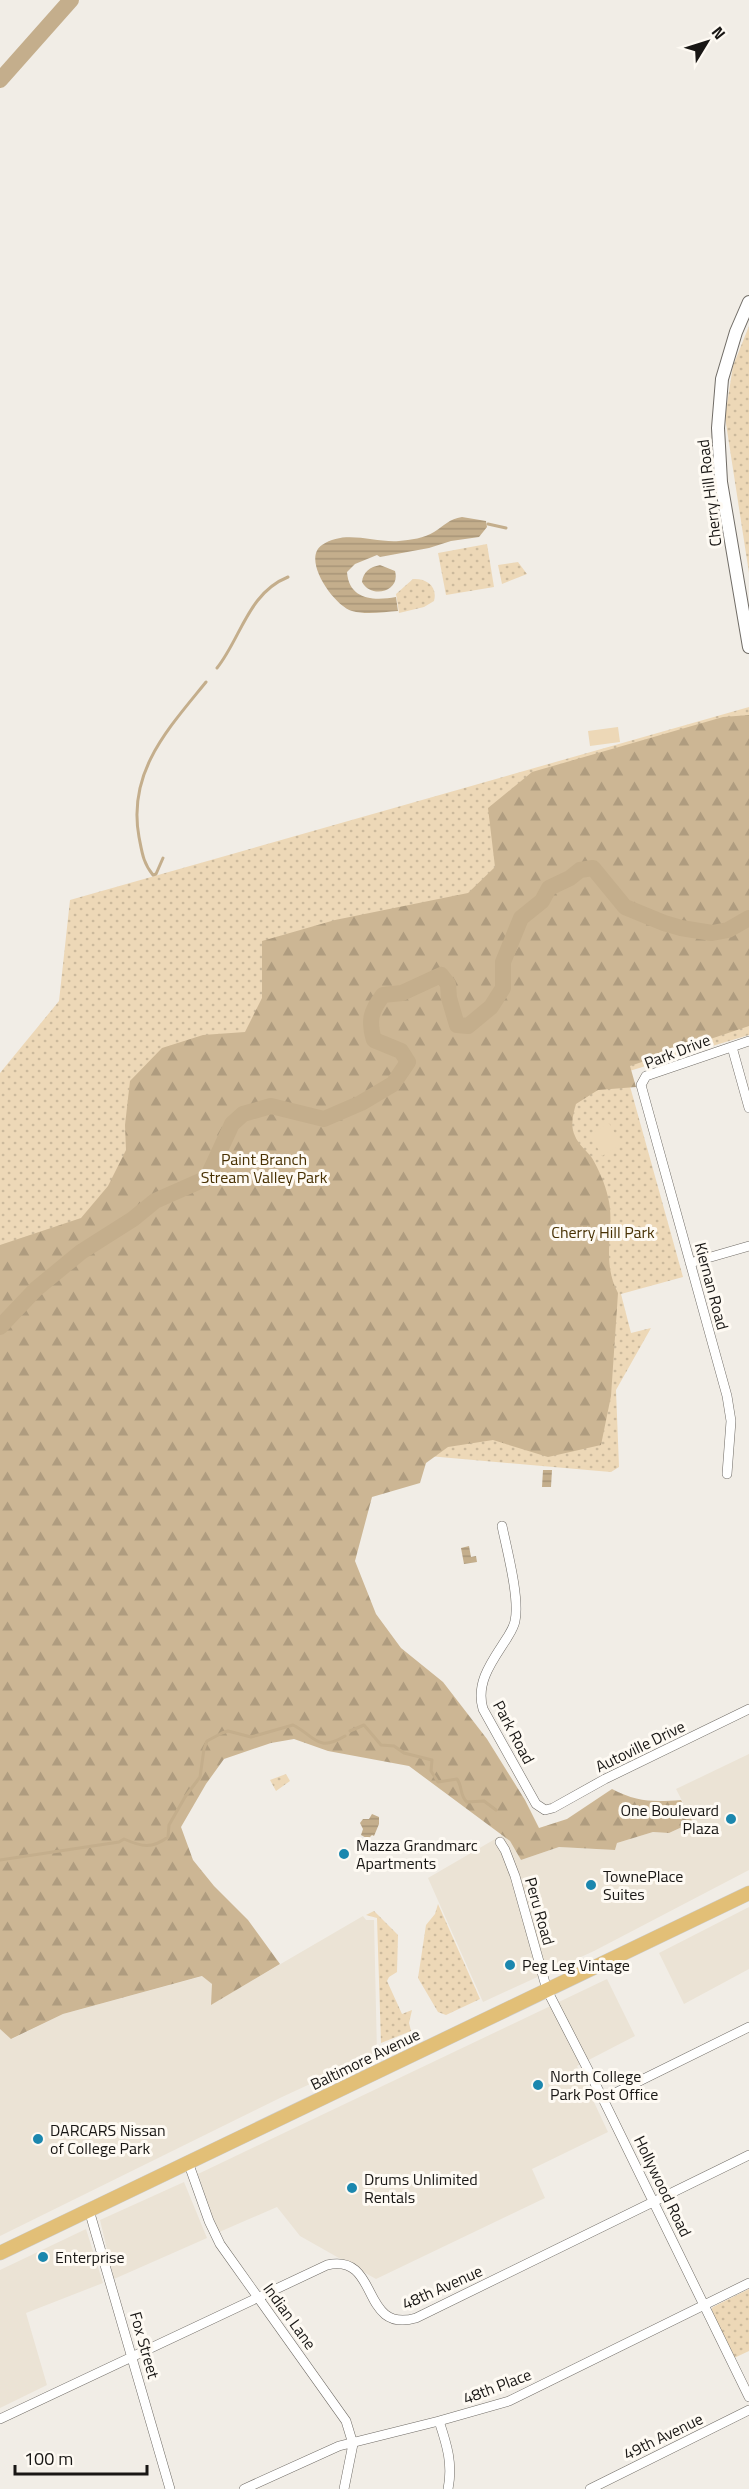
<svg xmlns="http://www.w3.org/2000/svg" width="749" height="2489" font-family="'Titillium Web',sans-serif">
	<defs>
		<pattern id="green-dots" width="8" height="8" patternUnits="userSpaceOnUse" patternTransform="scale(1.5)"><rect width="8" height="8" fill="#edd8b7"/><path d="M2 2h.1M6 6h.1" fill="none" stroke="#cbb99c" stroke-width="1.8" stroke-linecap="round"/></pattern>
		<pattern id="forest-firs" width="22" height="20" patternUnits="userSpaceOnUse" patternTransform="scale(1.5)"><rect width="22" height="20" fill="#ccb694"/><path d="M5 1l3.5 6h-7zM16 11l3.5 6h-7z" fill="#af9c7f"/></pattern>
		<pattern id="water-rules" width="6" height="5" patternUnits="userSpaceOnUse" patternTransform="scale(1.5)"><rect width="6" height="5" fill="#c4ae8c"/><path d="M0 2.5h6" fill="none" stroke="#a89578"/></pattern>
	</defs>
	<rect width="100%" height="100%" fill="#f1ede6"/>
	<path fill="#ebe3d5" d="M749,1754v116l-155,81 -111,51 -55,-124 74,-43 8,6 11,19 38,-13 56,3 2,-7 36,-11 16,1 24,-11 -17,-33z
		M749,1907v62l-65,35 -25,-51z
		M363,1916l3,4h8l3,133 -95,44 -282,139v-207l12,10 51,-25 140,-38 9,8v20z
		M607,1979l28,57 -58,30 31,66 -76,37 13,29 -169,81 -76,-43 -23,-29 -60,26 -19,-59z
		M184,2182l23,56 -93,41 -14,-59z
		M86,2229l17,54 -77,30 21,72 -47,23v-138z"/>
	<path fill="url(#green-dots)" d="M749,326v247l-24,-156 8,-51z
		M487,544l7,43 -48,8 -8,-42z
		M518,562l9,12 -25,10 -4,-19z
		M413,579c13,-1 25,7 21,22l-10,6 -25,6 -3,-19z
		M749,707v328l-123,37 57,205 -62,17 10,39 20,-5 -35,62 3,77 -8,5 -12,-1 -351,-31 -248,410v-777l59,-72 11,-101z
		M286,1774l4,7 -14,10 -6,-11z
		M438,1904l42,95 -34,16 -8,-3 -20,-34 8,-53 9,-11z
		M374,1911l24,24 -1,37 -8,5 -2,4 15,33 10,-4 -3,13 2,8 -30,12 -4,-125 -11,-3z
		M749,2289v62l-15,7 -23,-48 2,-3z"/>
	<path fill="url(#forest-firs)" d="M749,715v311l-119,40 6,21 -38,3 -22,14c-3,10 -6,22 -1,32 3,8 12,15 17,22 7,12 13,26 16,39 8,31 -8,62 10,96l-7,103 -10,49 -53,12 -55,-17 -45,7 -22,16 -6,20 -48,14 -17,64 21,53 25,34 42,34 44,57 38,61 14,28 28,-9 45,-30c25,13 41,13 69,11l12,22 -24,11 -16,-1 -36,11 -2,7 -56,-3 -38,13 -11,-19 -101,-75 -81,-15 -34,-12 -23,4 -47,16 -18,25 -25,43 12,33 21,26 34,34 32,44 -69,41 1,-21 -10,-8 -139,38 -52,25 -11,-10v-784l81,-27 27,-32 18,-36 -1,-25 5,-44 32,-33 41,-13 42,-3 17,-34v-57l73,-21 133,-27 27,-26 -7,-59 44,-36 191,-55z"/>
	<path fill="#edd8b7" d="M618,727l2,15 -30,4 -2,-15z
		M609,1123l12,21 -19,12 -12,-21z"/>
	<path fill="url(#water-rules)" d="M462,517l24,4 1,6 -8,10 -28,4 -22,7 -49,9 -3,-2 -22,9 -8,8c2,28 27,29 49,25l2,14c-14,1 -32,4 -46,0 -18,-5 -51,-52 -30,-66 23,-16 52,-2 77,-4 11,-1 26,-3 35,-9 11,-7 15,-13 28,-15z
		M380,565l15,6c6,21 -24,28 -33,11 1,-10 8,-15 18,-17z
		M543,1470h9l-1,17h-9z
		M469,1546l2,11 5,-1 1,6 -13,2 -3,-16z
		M372,1814l7,3v7l-5,12 -2,-1 -4,4 -7,-4 2,-6 -3,-6 3,-4h6z"/>
	<g fill="none" stroke-linecap="round" stroke-linejoin="round">
		<path stroke="#c4ae8c" stroke-width="3" d="M488,524l18,4
			M217,668c24,-30 31,-75 71,-91
			M163,858l-7,16 -3,1c-10,-12 -11,-23 -14,-38 -12,-65 29,-108 67,-155
			M350,1731l14,-6 17,20 13,1 10,7 28,7 -1,11 7,11 19,-3c6,8 2,16 10,23l17,-1 12,9
			M0,1860l119,-18 5,-3c18,8 28,10 44,-2l1,-12 16,-28 15,-20 4,-28 3,-8 15,-8 6,-2 23,6 42,-12c22,11 24,28 52,11"/>
		<path stroke="#c4ae8c" stroke-width="16" d="M0,80l71,-80
			M0,1327l36,-38 45,-37 52,-33 22,-18 52,-23 25,-54 11,-10 28,-8 53,13 37,-16 32,-19 15,-22 -7,-11 -27,-11c-6,-20 -3,-29 9,-45l19,-2 39,-18 7,9 1,14 8,27 11,1 23,-19 12,-19v-26l18,-44 21,-17 7,-13 21,-10 10,-8 13,-2 32,39 39,16 17,5 31,5 16,-3 21,-12"/>
		<defs>
			<path id="minor" d="M732,1047l17,61
				M690,1263l59,-17
				M727,1474l4,-53 -4,-25 -86,-311 5,-9 103,-35
				M502,1526c5,24 18,73 13,95 -1,6 -5,12 -8,17 -14,22 -32,44 -24,71l53,95 9,6 8,-2 52,-29 144,-70
				M500,1842l5,8 10,26 32,114 56,109 146,298
				M603,2099l146,-72
				M188,2162l21,59 11,23 126,177 7,23 -9,45
				M89,2210l81,279
				M0,2419l327,-154c54,-12 32,69 89,53l333,-163
				M439,2421c8,24 14,43 9,68
				M244,2489l95,-43 100,-25 70,-20 240,-118
				M590,2489l159,-79"/>
			<path id="secondary" d="M749,302l-13,30 -14,47 -4,49 3,54 28,165"/>
			<path id="primary" d="M0,2253l749,-360"/>
		</defs>
		<use href="#minor" stroke="#706c66" stroke-width="10"/>
		<use href="#secondary" stroke="#706c66" stroke-width="14"/>
		<use href="#primary" stroke="#ccc" stroke-width="15"/>
		<use href="#minor" stroke="#fff" stroke-width="9"/>
		<use href="#secondary" stroke="#fff" stroke-width="12"/>
		<use href="#primary" stroke="#e2bf77" stroke-width="14"/>
	</g>
	<g fill="#1b87ae" stroke="#fefaf3" stroke-width="2">
		<circle cx="731" cy="1819" r="6"/>
		<circle cx="344" cy="1854" r="6"/>
		<circle cx="591" cy="1885" r="6"/>
		<circle cx="510" cy="1965" r="6"/>
		<circle cx="538" cy="2085" r="6"/>
		<circle cx="38" cy="2139" r="6"/>
		<circle cx="352" cy="2188" r="6"/>
		<circle cx="43" cy="2257" r="6"/>
	</g>
	<g text-anchor="middle" stroke-width="6" stroke-linejoin="round" paint-order="stroke">
		<g font-size="16" fill="#191715" stroke="#fefaf3">
			<text transform="translate(709 493) rotate(-97)" y="6">Cherry Hill Road</text>
			<text transform="translate(677 1051) rotate(-21)" y="6">Park Drive</text>
			<text transform="translate(712 1286) rotate(75)" y="6">Kiernan Road</text>
			<text transform="translate(514 1732) rotate(62)" y="6">Park Road</text>
			<text transform="translate(640 1746) rotate(-26)" y="6">Autoville Drive</text>
			<text transform="translate(540 1911) rotate(74)" y="6">Peru Road</text>
			<text transform="translate(365 2059) rotate(-26)" y="6">Baltimore Avenue</text>
			<text transform="translate(663 2186) rotate(64)" y="6">Hollywood Road</text>
			<text transform="translate(442 2287) rotate(-24)" y="6">48th Avenue</text>
			<text transform="translate(290 2316) rotate(54)" y="6">Indian Lane</text>
			<text transform="translate(145 2345) rotate(74)" y="6">Fox Street</text>
			<text transform="translate(497 2386) rotate(-21)" y="6">48th Place</text>
			<text transform="translate(663 2436) rotate(-26)" y="6">49th Avenue</text>
		</g>
		<g font-size="16" fill="#483103" stroke="#fefaf3">
			<text x="264" y="1165">Paint Branch<tspan x="264" dy="18">Stream Valley Park</tspan></text>
			<text x="603" y="1238">Cherry Hill Park</text>
		</g>
		<g font-size="16" fill="#191715" stroke="#fefaf3" text-anchor="start">
			<text x="719" y="1816" text-anchor="end">One Boulevard<tspan x="719" dy="18">Plaza</tspan></text>
			<text x="356" y="1851">Mazza Grandmarc<tspan x="356" dy="18">Apartments</tspan></text>
			<text x="603" y="1882">TownePlace<tspan x="603" dy="18">Suites</tspan></text>
			<text x="522" y="1971">Peg Leg Vintage</text>
			<text x="550" y="2082">North College<tspan x="550" dy="18">Park Post Office</tspan></text>
			<text x="50" y="2136">DARCARS Nissan<tspan x="50" dy="18">of College Park</tspan></text>
			<text x="364" y="2185">Drums Unlimited<tspan x="364" dy="18">Rentals</tspan></text>
			<text x="55" y="2263">Enterprise</text>
		</g>
	</g>
	<g transform="translate(707 42) rotate(52)" stroke="#fefaf3" stroke-width="4.5" paint-order="stroke">
	<path d="M0-4.5L10 22L0 15L-10 22Z" fill="#191715"/>
	<text y="-9" font-size="16" font-weight="bold" text-anchor="middle" fill="#191715">N</text>
	</g>
	<path d="M15 2465v9h132v-9" fill="none" stroke="#191715" stroke-width="3"/>
	<text x="24" y="2465" font-size="18" fill="#191715" stroke="#fefaf3" stroke-width="4.5" paint-order="stroke">100 m</text>
</svg>
